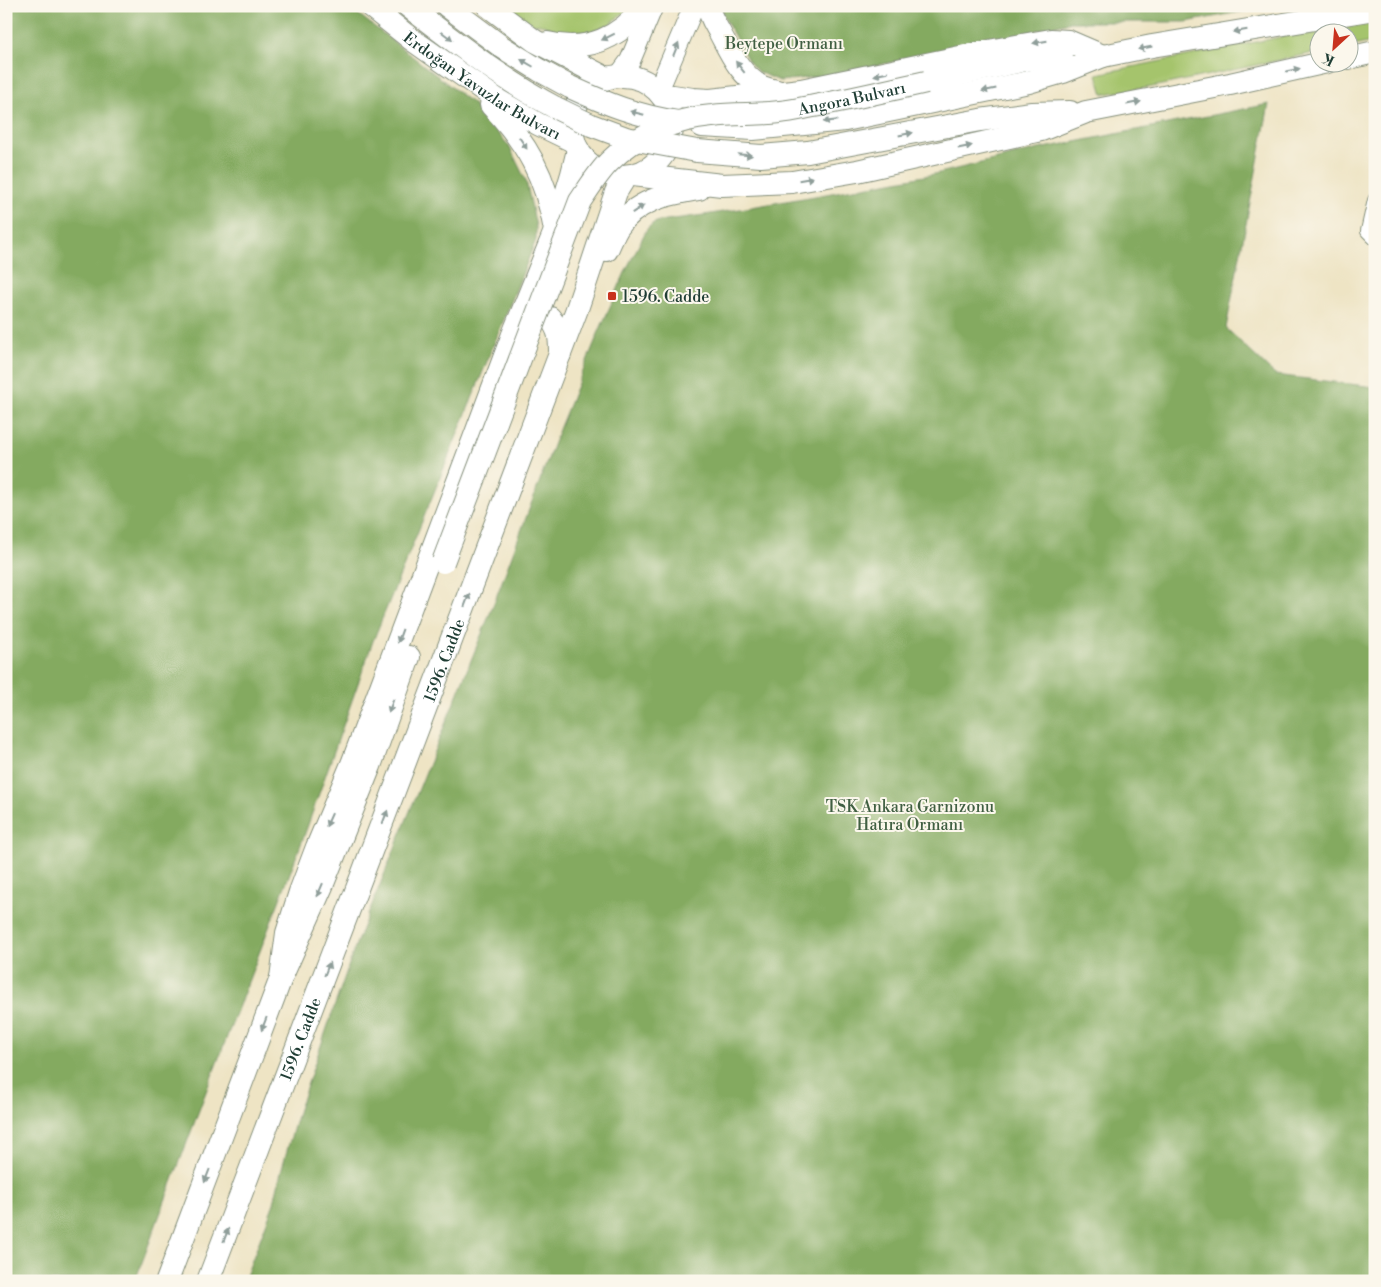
<svg xmlns="http://www.w3.org/2000/svg" width="1381" height="1287" font-family="'Libre Bodoni',serif">
	<rect width="100%" height="100%" fill="#fbf7ec"/>
	<filter id="ink" filterUnits="userSpaceOnUse"><feTurbulence type="fractalNoise" baseFrequency=".02" numOctaves="2"/><feDisplacementMap in="SourceGraphic" scale="10" xChannelSelector="R" yChannelSelector="G"/><feConvolveMatrix kernelMatrix="1 2 1 2 8 2 1 2 1" color-interpolation-filters="sRGB"/></filter>
	<filter id="wash" filterUnits="userSpaceOnUse"><feTurbulence type="fractalNoise" baseFrequency=".0096" numOctaves="4" result="noise"/><feDisplacementMap in="SourceGraphic" scale="20" xChannelSelector="R" yChannelSelector="G"/><feGaussianBlur stdDeviation="1.12" result="paint"/><feColorMatrix in="noise" values="0 0 0 0 0 0 0 0 0 0 0 0 0 0 0 0 0 1.4 0 .05"/><feComposite in="paint" operator="in"/></filter>
	<g filter="url(#wash)">
		<rect width="100%" height="100%" fill="#eee4c4"/>
		<path fill="#a5c46c" stroke="#628050" d="M508,6h124l-22,18 -21,8 -14,2 -17,-3 -18,-7h-9z
			M1375,18v23l-26,6 -1,-15h-30v20l-166,35 -49,7 -6,-20z"/>
		<path fill="#84aa60" stroke="#52744a" d="M6,6h342l124,97 37,43 17,35 10,45v14l-14,35 -87,215 -62,151 -70,198 -93,242 -75,200h-129z
			M720,6h553l-87,16h-117l-82,21 -163,33 -44,5 -22,-9 -9,-10 -24,-43z
			M1269,104l-43,224 49,47 100,12v894h-1131l30,-78 8,-35 17,-59 57,-165 135,-333 69,-184 38,-93 29,-66 20,-39 5,-5 7,-3 52,-7 104,-18 120,-22 104,-25z"/>
	</g>
	<g filter="url(#ink)">
		<g fill="none" stroke-linecap="round" stroke-linejoin="round">
			<defs>
				<path id="minor" d="M1375,200l-7,31 7,7"/>
				<path id="secondary" d="M619,76l11,-15 23,-55
					M658,91l36,-85"/>
				<g id="primary">
					<path id="s1" d="M370,6l41,33 88,62 39,23 35,17"/>
					<path d="M408,6c48,37 95,74 148,102"/>
					<path d="M447,6l55,41 37,23 31,17"/>
					<path d="M488,6l47,35 71,37"/>
					<path d="M708,6c2,12 8,19 13,29 10,19 20,41 41,52 5,2 10,3 15,4"/>
					<path d="M547,43c41,10 72,-5 98,-37"/>
					<path d="M1348,58l27,-6"/>
					<circle cx="622" cy="126" r="50"/>
					<path d="M926,82l95,-21 41,-7"/>
					<path d="M663,97l10,-1 20,3 17,1 91,-10 193,-40 57,-10 17,1 35,15"/>
					<path d="M491,105c36,38 55,72 64,125"/>
					<path d="M702,126l51,3 92,-9 184,-38 34,-10 40,-16 49,-10 223,-37"/>
					<path d="M697,151l64,5 47,-4 172,-32 52,-7 38,-1"/>
					<path d="M633,175l89,10 70,-3 65,-11 184,-41 45,-18 144,-28 97,-22"/>
					<path d="M607,250c3,-7 6,-14 10,-21 18,-29 51,-35 82,-40"/>
					<path d="M522,329l15,-12 13,1c10,13 10,21 10,36"/>
					<path d="M281,978l6,-45 13,-41 17,-45 35,-83 160,-427 43,-106 17,-57 6,-24"/>
					<path d="M167,1281l114,-303 41,-92 48,-120 39,-109"/>
					<path id="s2" d="M208,1281l369,-972 39,-117 10,-16"/>
				</g>
			</defs>
			<use href="#minor" stroke="#86907c" stroke-width="16"/>
			<use href="#secondary" stroke="#86907c" stroke-width="22"/>
			<use href="#primary" stroke="#86907c" stroke-width="24"/>
			<use href="#minor" stroke="#fff" stroke-width="14"/>
			<use href="#secondary" stroke="#fff" stroke-width="20"/>
			<use href="#primary" stroke="#fff" stroke-width="22"/>
			<defs>
				<g id="primary-bridge">
					<path d="M570,87c37,17 67,29 108,35"/>
					<path d="M556,108l35,17 35,13 71,13"/>
					<path id="s3" d="M443,562l137,-361c9,-13 18,-28 29,-39 26,-27 66,-43 103,-46 23,-3 46,-1 68,-4 12,-1 23,-4 34,-6 38,-7 75,-16 112,-24"/>
				</g>
			</defs>
			<use href="#primary-bridge" stroke="#86907c" stroke-width="24" stroke-linecap="butt"/>
			<use href="#primary-bridge" stroke="#fff" stroke-width="22"/>
		</g>
		<defs><path id="oneway-solid" d="M-6-.8H1V-3.2L6.5 0L1 3.2V.8H-6Z" transform="scale(1.25)"/></defs>
		<g fill="#8f9e9a">
			<use href="#oneway-solid" transform="translate(1240 31) rotate(171)"/>
			<use href="#oneway-solid" transform="translate(447 36) rotate(37)"/>
			<use href="#oneway-solid" transform="translate(608 37) rotate(154)"/>
			<use href="#oneway-solid" transform="translate(1040 42) rotate(170)"/>
			<use href="#oneway-solid" transform="translate(1145 48) rotate(169)"/>
			<use href="#oneway-solid" transform="translate(676 49) rotate(-68)"/>
			<use href="#oneway-solid" transform="translate(527 63) rotate(-150)"/>
			<use href="#oneway-solid" transform="translate(740 67) rotate(-128)"/>
			<use href="#oneway-solid" transform="translate(1293 70) rotate(-12)"/>
			<use href="#oneway-solid" transform="translate(881 74) rotate(168)"/>
			<use href="#oneway-solid" transform="translate(989 90) rotate(169)"/>
			<use href="#oneway-solid" transform="translate(1134 103) rotate(-11)"/>
			<use href="#oneway-solid" transform="translate(637 113) rotate(-166)"/>
			<use href="#oneway-solid" transform="translate(830 121) rotate(174)"/>
			<use href="#oneway-solid" transform="translate(906 134) rotate(-11)"/>
			<use href="#oneway-solid" transform="translate(523 143) rotate(57)"/>
			<use href="#oneway-solid" transform="translate(965 147) rotate(-12)"/>
			<use href="#oneway-solid" transform="translate(745 155) rotate(5)"/>
			<use href="#oneway-solid" transform="translate(806 179) rotate(-10)"/>
			<use href="#oneway-solid" transform="translate(638 209) rotate(-34)"/>
			<use href="#oneway-solid" transform="translate(467 600) rotate(-69)"/>
			<use href="#oneway-solid" transform="translate(400 636) rotate(110)"/>
			<use href="#oneway-solid" transform="translate(391 706) rotate(110)"/>
			<use href="#oneway-solid" transform="translate(385 817) rotate(-69)"/>
			<use href="#oneway-solid" transform="translate(329 820) rotate(114)"/>
			<use href="#oneway-solid" transform="translate(320 890) rotate(113)"/>
			<use href="#oneway-solid" transform="translate(327 969) rotate(-69)"/>
			<use href="#oneway-solid" transform="translate(264 1024) rotate(111)"/>
			<use href="#oneway-solid" transform="translate(207 1176) rotate(111)"/>
			<use href="#oneway-solid" transform="translate(226 1235) rotate(-69)"/>
		</g>
	</g>
	<rect fill="#c8321e" stroke="#fbf7ec" stroke-width="2" x="607" y="291" width="10" height="10" rx="2.5"/>
	<g text-anchor="middle" stroke-width="4" stroke-linejoin="round" paint-order="stroke">
		<g font-size="16" fill="#405f42" stroke="#fbf7ec">
			<text x="784" y="49">Beytepe Ormanı</text>
			<text x="910" y="812">TSK Ankara Garnizonu<tspan x="910" dy="18">Hatıra Ormanı</tspan></text>
		</g>
		<g font-size="16" fill="#1f3d34" stroke="#fbf7ec">
			<text dy="6" stroke="none"><textPath href="#s1" startOffset="138">Erdoğan Yavuzlar Bulvarı</textPath></text>
			<text dy="6" stroke="none"><textPath href="#s3" startOffset="691">Angora Bulvarı</textPath></text>
			<text dy="6" stroke="none"><textPath href="#s2" startOffset="664">1596. Cadde</textPath></text>
			<text dy="6" stroke="none"><textPath href="#s2" startOffset="259">1596. Cadde</textPath></text>
		</g>
		<g font-size="16" fill="#1f3d34" stroke="#fbf7ec" text-anchor="start">
			<text x="622" y="302">1596. Cadde</text>
		</g>
	</g>
	<rect width="1381" height="1287" fill="none" stroke="#fbf7ec" stroke-width="25"/>
	<g transform="translate(1334 48) rotate(206)"><circle r="24" fill="#fbf7ec" stroke="#a3ada2"/>
	<path d="M0-4L9 19L0 12L-9 19Z" fill="#c8321e"/>
	<text y="-8" font-size="14" font-weight="bold" text-anchor="middle" fill="#1f3d34">K</text>
	</g>
</svg>
